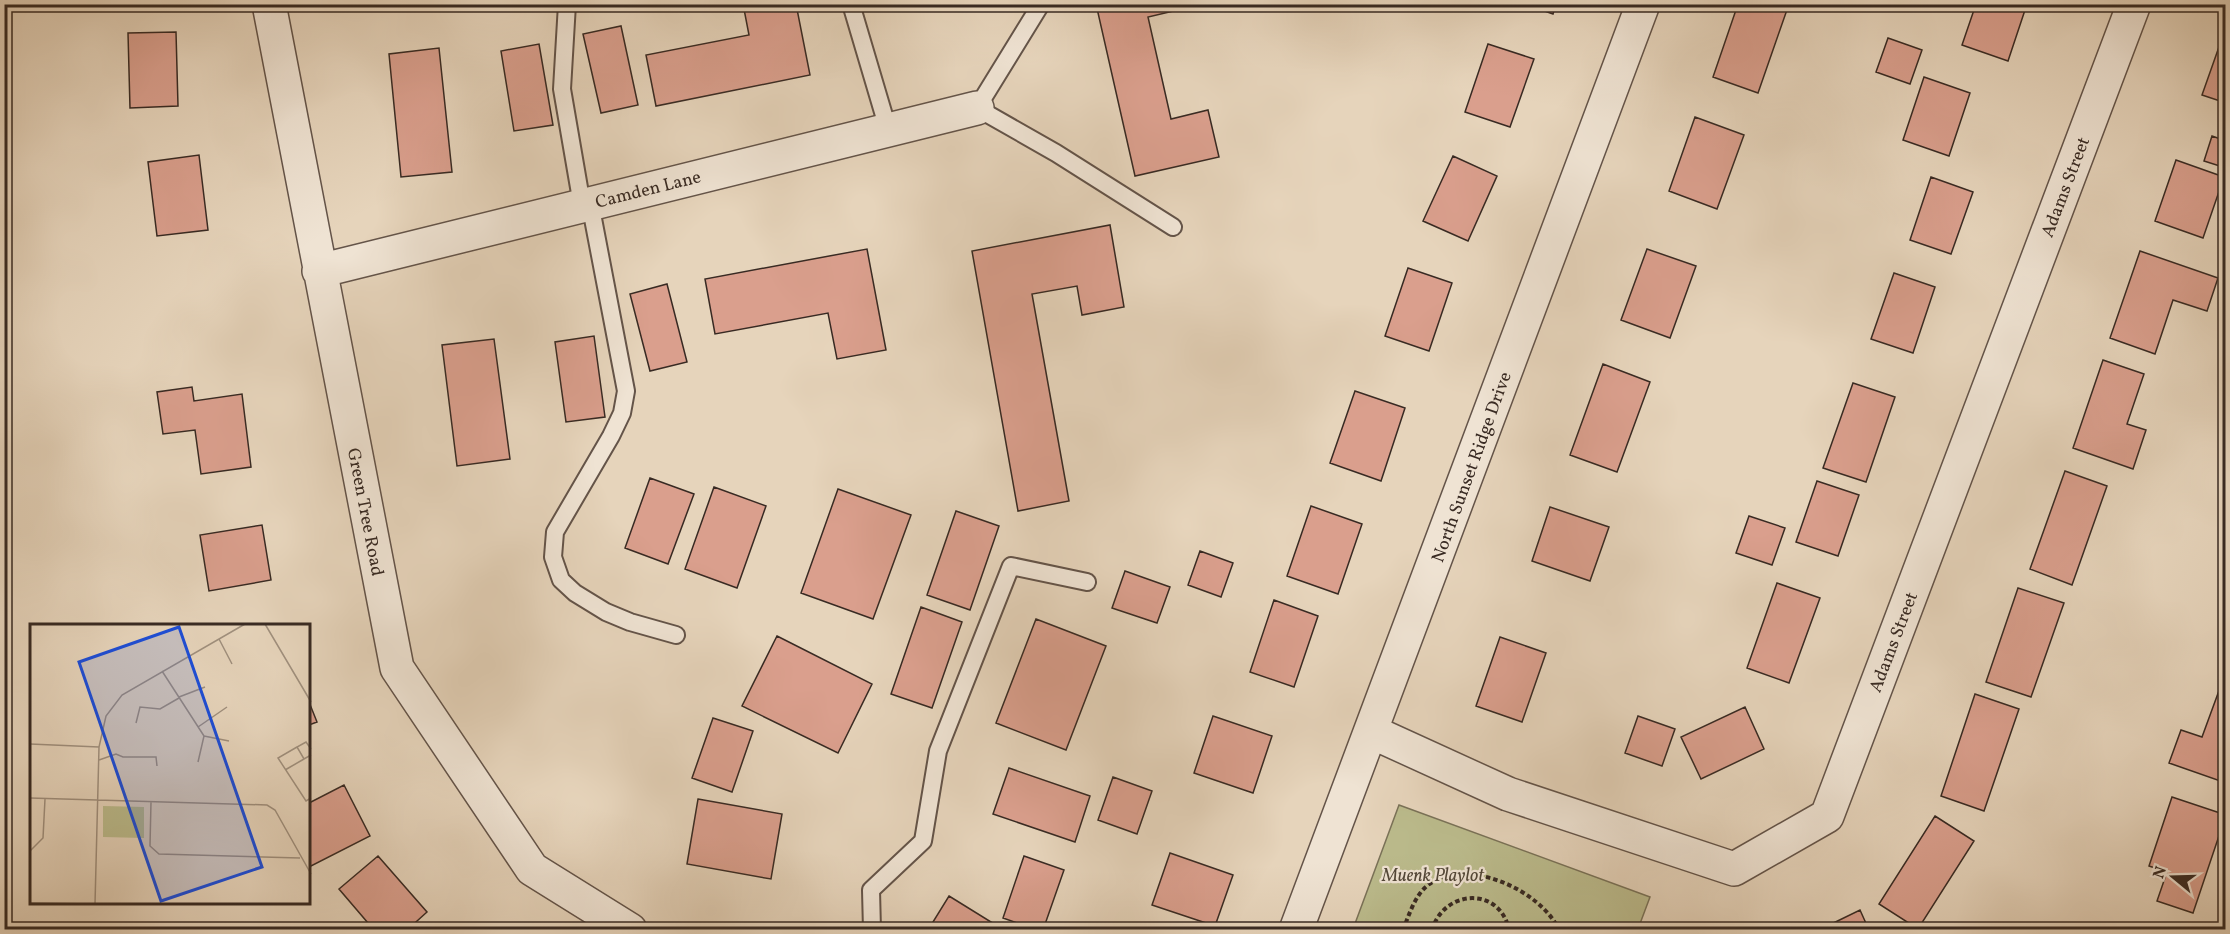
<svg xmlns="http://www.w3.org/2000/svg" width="2230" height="934" font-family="Vollkorn,serif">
	<rect width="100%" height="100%" fill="#e6d4bb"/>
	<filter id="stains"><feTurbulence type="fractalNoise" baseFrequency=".00333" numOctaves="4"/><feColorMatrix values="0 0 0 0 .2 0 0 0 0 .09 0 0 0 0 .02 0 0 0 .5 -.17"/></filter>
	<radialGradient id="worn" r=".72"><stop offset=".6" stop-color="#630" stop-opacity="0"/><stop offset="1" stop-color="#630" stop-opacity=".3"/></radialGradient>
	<path fill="#bbbb8c" stroke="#7a7258" stroke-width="1.5" d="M1399,805l251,92 -12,32h-285z"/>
	<path fill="#da9f8d" stroke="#382a23" stroke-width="1.5" d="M77,4h40l-39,6z
		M743,4h53l14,71 -154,31 -10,-51 103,-20z
		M1096,4h107l-55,13 23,102 37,-9 11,47 -84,19z
		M1525,4h31l-3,10z
		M1738,4h51l-31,89 -45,-16z
		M1976,4h51l-19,57 -46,-16z
		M621,26l17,79 -37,8 -18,-79z
		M2226,27v76l-24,-8z
		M176,32l2,74 -48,2 -2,-75z
		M1888,38l34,12 -12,34 -34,-12z
		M539,44l14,81 -39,6 -13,-80z
		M1488,44l46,15 -24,68 -45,-15z
		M439,48l13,124 -51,5 -12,-123z
		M1924,77l46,16 -21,63 -46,-16z
		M1695,117l49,18 -27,74 -48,-18z
		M2212,136l14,5v27l-22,-7z
		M199,155l9,75 -51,6 -9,-74z
		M1453,156l44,20 -29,65 -45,-20z
		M2176,160l48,17 -21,61 -48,-17z
		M1931,177l42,15 -22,62 -41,-14z
		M1110,225l14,82 -42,8 -5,-29 -45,8 37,207 -51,10 -46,-260z
		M867,249l19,101 -49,9 -9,-46 -113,21 -10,-55z
		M1647,249l49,17 -26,72 -49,-18z
		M2140,251l78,27 -11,33 -34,-11 -18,54 -45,-16z
		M1408,268l44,15 -23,68 -44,-15z
		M1894,273l41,14 -22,66 -42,-14z
		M667,284l20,78 -37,9 -20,-77z
		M594,336l11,81 -39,5 -11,-80z
		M494,339l16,120 -53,7 -15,-121z
		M2103,360l41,14 -17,50 19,6 -13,39 -60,-21z
		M1603,364l47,18 -33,90 -47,-17z
		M1853,383l42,14 -29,85 -43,-14z
		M192,387l2,14 48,-7 9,73 -50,7 -6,-44 -32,4 -6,-42z
		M1355,391l50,17 -24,73 -51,-18z
		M2065,471l42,15 -35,99 -42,-16z
		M650,478l44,16 -26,70 -43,-16z
		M1817,481l42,14 -21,61 -42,-14z
		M714,487l52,19 -29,82 -52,-19z
		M838,489l73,26 -38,104 -72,-26z
		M1311,506l51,18 -24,70 -51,-18z
		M1550,507l59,20 -19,54 -58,-20z
		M956,511l43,15 -29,84 -43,-15z
		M1749,516l36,12 -13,37 -36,-12z
		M262,525l9,55 -62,11 -9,-56z
		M1200,551l33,12 -12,34 -33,-12z
		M1125,571l45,16 -13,36 -45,-15z
		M1777,583l43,15 -31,85 -42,-15z
		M2018,588l46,15 -33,94 -45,-15z
		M1274,600l44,16 -24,71 -44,-15z
		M921,607l41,15 -30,86 -41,-14z
		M1036,619l70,27 -40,104 -70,-27z
		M777,636l95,48 -34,69 -96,-47z
		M1500,637l46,16 -24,69 -46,-16z
		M2224,677h2v106l-57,-20 12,-33 21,7z
		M1975,694l44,15 -35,102 -43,-15z
		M309,702l8,20 -8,3z
		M1745,707l19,42 -63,30 -20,-42z
		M1213,716l59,20 -19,57 -59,-20z
		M1638,716l37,13 -13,37 -37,-13z
		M713,718l40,13 -21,61 -40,-14z
		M1009,768l81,28 -15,46 -82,-28z
		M1113,777l39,14 -15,43 -39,-14z
		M344,785l26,51 -59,30 -2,-4v-59z
		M2172,797l54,18 -33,98 -36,-12 10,-29 -18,-6z
		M698,799l84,15 -11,65 -84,-15z
		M1935,816l39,25 -56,88 -39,-25z
		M1170,853l63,22 -18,51 -63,-21z
		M378,856l49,56 -20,18h-33l-35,-41z
		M1024,856l40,14 -21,60h-6l-34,-12z
		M949,896l55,34h-76z
		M1860,910l9,20h-50z"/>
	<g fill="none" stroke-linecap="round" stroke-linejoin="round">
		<defs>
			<path id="lane" d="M567,4l-5,85 20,116
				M851,4l37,125
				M1041,4l-64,104 79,45 117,74
				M590,203l36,188 -4,22 -11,23 -56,96 -2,25 8,23 14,13 31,19 24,10 46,13
				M872,930l-1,-40 52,-49 15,-90 73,-185 76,16"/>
			<path id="street" d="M269,4l128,664 135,201 98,61
				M319,271l658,-163
				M1372,732l136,62 226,75 93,-53 307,-812
				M1296,930l347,-926"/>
		</defs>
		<use href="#lane" stroke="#645449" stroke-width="20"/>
		<use href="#street" stroke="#645449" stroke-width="36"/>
		<path stroke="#382a23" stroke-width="4" stroke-dasharray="4.5 3" stroke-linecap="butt" d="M1403,930c6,-15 12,-35 25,-45 38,-29 113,5 131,45
			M1432,930c12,-41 68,-44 77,0"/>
		<use href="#lane" stroke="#efe3d3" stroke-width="16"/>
		<use href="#street" stroke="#efe3d3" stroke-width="33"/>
	</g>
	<g text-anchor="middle" stroke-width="4.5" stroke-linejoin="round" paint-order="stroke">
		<g font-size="18" fill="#382a23" stroke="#efe3d3">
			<text transform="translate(2065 187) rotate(-69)" y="6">Adams Street</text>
			<text transform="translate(648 189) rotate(-14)" y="6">Camden Lane</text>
			<text transform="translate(1471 467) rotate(-70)" y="6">North Sunset Ridge Drive</text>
			<text transform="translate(366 512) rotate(79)" y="6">Green Tree Road</text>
			<text transform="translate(1893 642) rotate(-69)" y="6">Adams Street</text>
		</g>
		<g font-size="18" font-style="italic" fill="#524738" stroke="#efe3d3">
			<text x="1433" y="881">Muenk Playlot</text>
		</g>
	</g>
	<g transform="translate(30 624)">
		<rect width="280" height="280" fill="#e6d4bb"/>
		<path d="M73,182l41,1v31l-41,-1z" fill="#bbbb8c"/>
		<path fill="none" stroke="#a0907e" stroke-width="1.5" d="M235,0l46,78M189,15l13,25M132,47l42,65M149,73l26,-10M106,99l4,-16 20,2 19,-11M168,103l29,-20M174,112l25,5M0,120l69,3M267,123l-19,11 28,43 5,-3M281,125l-5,-7 -9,5 7,12 7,-4M69,136l17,-6 7,3h33l1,9M168,138l6,-26M255,146l19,-11M0,174l237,7 8,5 36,64M121,178l-1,44 9,8 141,4M0,227l13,-13 2,-39M0,279l64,1M65,280l4,-157 7,-31 16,-21 123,-71"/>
		<path fill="#1d4ed8" fill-opacity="0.15" stroke="#1d4ed8" stroke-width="3" d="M149,3l83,240 -101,34 -82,-239z"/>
		<rect width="280" height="280" fill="none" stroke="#382a23" stroke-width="3"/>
	</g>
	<rect width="2230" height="934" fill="none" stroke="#e6d4bb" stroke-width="24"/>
	<rect x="6" y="6" width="2218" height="922" fill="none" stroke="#382a23" stroke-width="3"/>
	<rect x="12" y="12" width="2206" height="910" fill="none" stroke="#382a23" stroke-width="1.5"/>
	<g transform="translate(2173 877) rotate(289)" stroke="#efe3d3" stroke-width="4.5" paint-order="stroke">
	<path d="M0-4.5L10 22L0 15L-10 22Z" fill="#382a23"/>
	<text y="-9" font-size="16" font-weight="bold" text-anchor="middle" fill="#382a23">N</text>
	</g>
	<rect width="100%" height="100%" filter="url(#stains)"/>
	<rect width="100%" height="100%" fill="url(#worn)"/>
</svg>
